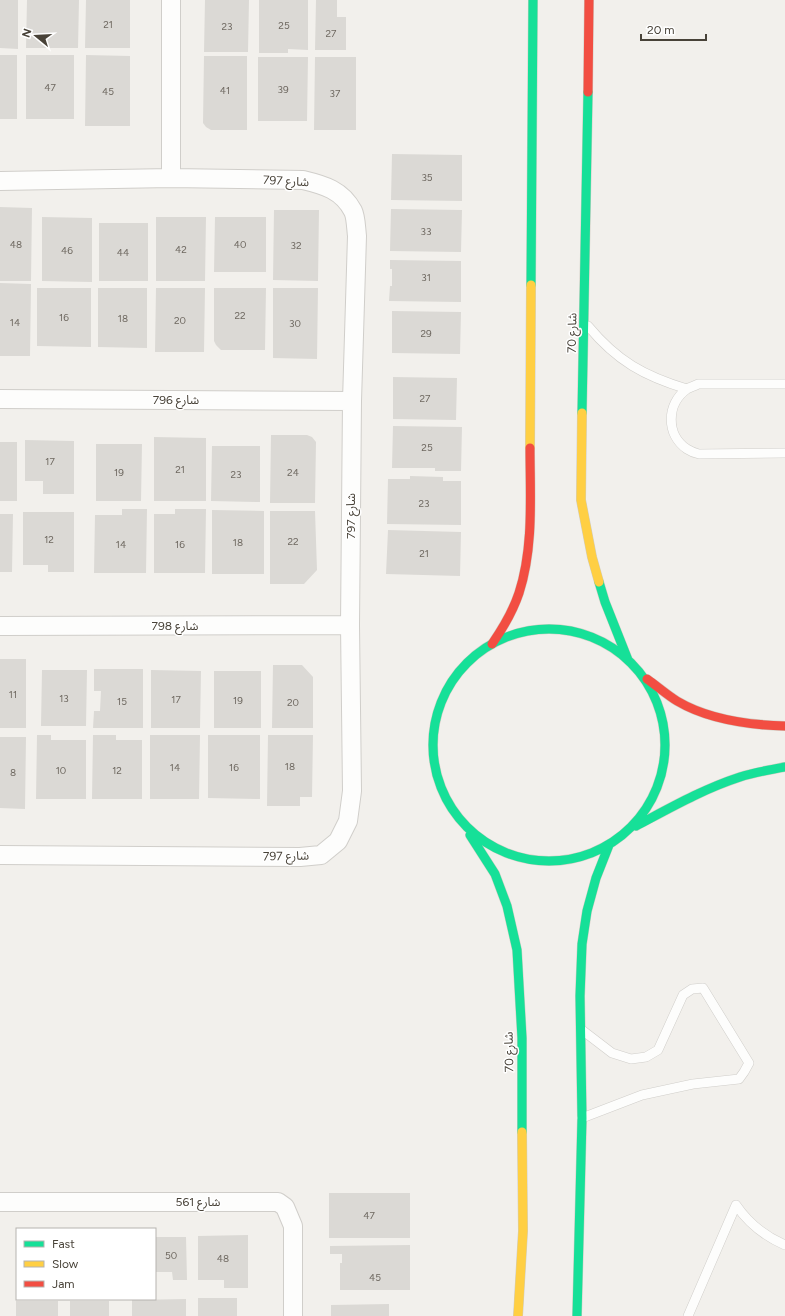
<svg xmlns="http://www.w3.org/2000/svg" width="785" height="1316" font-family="Figtree,'Noto Sans Arabic',sans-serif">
	<rect width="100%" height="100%" fill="#f2f0ec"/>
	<path fill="#dbd9d5" d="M0,0h18v49l-18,-1z
		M27,0h52l-1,48h-52z
		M86,0h44v48h-45z
		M205,0h44l-1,52h-44z
		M259,0h49v50l-20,-1v4h-29z
		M316,0h21v17h9v33h-31z
		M0,55h17v64h-17z
		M26,55h48v64h-48z
		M86,55l44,1v70h-45z
		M204,56h43v74h-36l-5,-3 -3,-4z
		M258,57h50l-1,64h-49z
		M315,57h41v73h-42z
		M392,154l70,1v46l-71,-1z
		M0,207l32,1 -1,73h-31z
		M391,209l71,1 -1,42 -71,-1z
		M274,210h45l-1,71 -45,-1z
		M42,217l50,1v64l-50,-1z
		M156,217h50l-1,64h-49z
		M215,217h51v55h-52z
		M99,223h49v58h-49z
		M390,260l71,1v41l-72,-1 1,-15h2v-17h-2z
		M0,283l31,1 -1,72h-30z
		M37,288h54v59l-54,-1z
		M98,288h49v60l-49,-1z
		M156,288h49l-1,64h-49z
		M214,288h52l-1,62h-44l-5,-5 -2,-4z
		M273,288h45l-1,71 -44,-1z
		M392,311l69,1 -1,42 -68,-1z
		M393,377l64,1 -1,42 -63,-1z
		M393,426l69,1 -1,44h-26v-3h-43z
		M271,435h36l5,2 4,5 -1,61h-45z
		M154,437l52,1v63h-52z
		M25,440l49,1v53h-31v-13h-18z
		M0,442h17v59h-17z
		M96,444h46l-1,57h-45z
		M212,446h48v56l-49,-1z
		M410,476l33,1v4h18v44l-74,-1 1,-45h22z
		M122,509h25l-1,64h-52l1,-58h27z
		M175,509h31l-1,64h-51v-59h21z
		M212,510l52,1v63h-52z
		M270,511h45l2,59 -13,14h-34z
		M23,512h51v60h-26v-7h-25z
		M0,514h13l-1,58h-12z
		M388,530l73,2 -1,44 -74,-2z
		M0,659h26v69h-26z
		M273,665h29l11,12v51h-41z
		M94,669h49v59h-50l1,-17h6l1,-20h-7z
		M42,670h45l-1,56h-45z
		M151,670l50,1 -1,57h-49z
		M214,671h47v57h-47z
		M37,735h14v5h35v59h-50z
		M93,735h23v5h26v59h-50z
		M150,735h50l-1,64h-49z
		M208,735h52v64l-52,-1z
		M268,735h45l-1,62h-12v9h-33z
		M0,737h26l-1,72 -25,-1z
		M329,1193h81v45h-81z
		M248,1235v53h-24v-8h-26v-44z
		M155,1237h31l1,43h-14l-1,-8h-17z
		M410,1245v45h-70v-27h2v-9h-12v-8z
		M198,1298h39v18h-39z
		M186,1299v17h-54v-16z
		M16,1301h42v15h-42z
		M70,1301h39v15h-39z
		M389,1304v12h-58v-11z"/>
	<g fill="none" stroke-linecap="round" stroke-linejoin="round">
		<defs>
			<path id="lane" d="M588,326c29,35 56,50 99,63
				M785,384h-87c-3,2 -8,3 -11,5 -21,15 -21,46 0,60 3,2 8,4 12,5l86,-1
				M582,1118l60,-23 51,-11 46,-5 5,-7 5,-9 -46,-75 -11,1 -9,6 -25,55 -12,7 -15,2 -19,-6 -30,-23
				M736,1205c13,19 28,31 49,40
				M688,1316l48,-111"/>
			<path id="street" d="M171,0v178
				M0,181l171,-3 132,2c21,5 39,10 50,31 3,6 3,17 4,25l-5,165 -2,224 2,166 -4,30 -10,20 -17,14 -21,2 -300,-2
				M0,399l352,2
				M0,626l350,-1
				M0,1202h278l7,5 8,19v90"/>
			<path id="fast" d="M531,285l2,-285
				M582,413l6,-321
				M599,582l6,20 23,58
				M433 745a116 116 0 1 1 232 0a116 116 0 1 1-232 0Z
				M636,826c34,-18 67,-37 104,-49 15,-5 30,-7 45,-10
				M470,835l25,39 12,32 10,44 5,88v94
				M577,1316l5,-198 -2,-122 2,-52 5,-33 9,-33 13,-33"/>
			<path id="slow" d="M582,413l-1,87 11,57 7,25
				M530,448l1,-163
				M518,1316l5,-85 -1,-99"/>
			<path id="jam" d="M588,92l1,-92
				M492,644c11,-16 21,-33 27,-51 15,-46 11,-98 11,-145
				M647,679c10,7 20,16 30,22 32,19 72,24 108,25"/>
		</defs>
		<use href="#lane" stroke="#d0ceca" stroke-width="10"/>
		<use href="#street" stroke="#d0ceca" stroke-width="20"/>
		<use href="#fast" stroke="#d0cdc3" stroke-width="10"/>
		<use href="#slow" stroke="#d0cdc3" stroke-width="10"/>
		<use href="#jam" stroke="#d0cdc3" stroke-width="10"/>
		<use href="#lane" stroke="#fdfdfc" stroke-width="9"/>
		<use href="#street" stroke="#fdfdfc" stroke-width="18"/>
		<use href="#fast" stroke="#16e098" stroke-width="9"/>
		<use href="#slow" stroke="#ffcf43" stroke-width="9"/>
		<use href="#jam" stroke="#f24e42" stroke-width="9"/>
	</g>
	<g text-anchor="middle" stroke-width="3" stroke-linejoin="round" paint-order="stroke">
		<g font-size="10" fill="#6e6860">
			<text x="108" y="28">21</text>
			<text x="284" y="29">25</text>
			<text x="227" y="30">23</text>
			<text x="331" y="37">27</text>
			<text x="50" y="91">47</text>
			<text x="283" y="93">39</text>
			<text x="225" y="94">41</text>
			<text x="108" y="95">45</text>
			<text x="335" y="97">37</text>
			<text x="427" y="181">35</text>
			<text x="426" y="235">33</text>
			<text x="16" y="248">48</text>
			<text x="240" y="248">40</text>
			<text x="296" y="249">32</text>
			<text x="181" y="253">42</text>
			<text x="67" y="254">46</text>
			<text x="123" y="256">44</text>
			<text x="426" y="281">31</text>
			<text x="240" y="319">22</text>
			<text x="64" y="321">16</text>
			<text x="123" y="322">18</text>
			<text x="180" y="324">20</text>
			<text x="15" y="326">14</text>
			<text x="295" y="327">30</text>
			<text x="426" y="337">29</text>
			<text x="425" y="402">27</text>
			<text x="427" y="451">25</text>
			<text x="50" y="465">17</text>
			<text x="180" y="473">21</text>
			<text x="119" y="476">19</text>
			<text x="293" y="476">24</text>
			<text x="236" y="478">23</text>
			<text x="424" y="507">23</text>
			<text x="49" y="543">12</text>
			<text x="293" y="545">22</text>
			<text x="238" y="546">18</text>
			<text x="121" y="548">14</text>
			<text x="180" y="548">16</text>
			<text x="424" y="557">21</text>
			<text x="13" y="698">11</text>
			<text x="64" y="702">13</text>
			<text x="176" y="703">17</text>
			<text x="238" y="704">19</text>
			<text x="122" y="705">15</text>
			<text x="293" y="706">20</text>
			<text x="290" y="770">18</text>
			<text x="175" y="771">14</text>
			<text x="234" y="771">16</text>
			<text x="61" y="774">10</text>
			<text x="117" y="774">12</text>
			<text x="13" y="776">8</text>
			<text x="369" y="1219">47</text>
			<text x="171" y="1259">50</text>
			<text x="223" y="1262">48</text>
			<text x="375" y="1281">45</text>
		</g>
		<g font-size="12" fill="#484238" stroke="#fff">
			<text transform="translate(286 181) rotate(3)" y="4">شارع 797</text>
			<text transform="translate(572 333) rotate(-89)" y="4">شارع 70</text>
			<text x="176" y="404">شارع 796</text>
			<text transform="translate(351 516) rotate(-90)" y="4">شارع 797</text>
			<text x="175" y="630">شارع 798</text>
			<text transform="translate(286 856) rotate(-1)" y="4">شارع 797</text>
			<text transform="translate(509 1052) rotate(-91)" y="4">شارع 70</text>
			<text x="198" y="1206">شارع 561</text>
		</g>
	</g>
	<rect x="16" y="1228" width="140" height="72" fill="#ffffff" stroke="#b6b3af"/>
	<rect x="24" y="1241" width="20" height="6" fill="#16e098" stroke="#b6b3af"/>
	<text x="52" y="1248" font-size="12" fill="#484238">Fast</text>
	<rect x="24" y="1261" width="20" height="6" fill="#ffcf43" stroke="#b6b3af"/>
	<text x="52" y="1268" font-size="12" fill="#484238">Slow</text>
	<rect x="24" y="1281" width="20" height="6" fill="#f24e42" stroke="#b6b3af"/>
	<text x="52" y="1288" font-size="12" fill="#484238">Jam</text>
	<g transform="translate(36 36) rotate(288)" stroke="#ffffff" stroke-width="3" paint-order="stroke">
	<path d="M0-3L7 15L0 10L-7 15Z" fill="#484238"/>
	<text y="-6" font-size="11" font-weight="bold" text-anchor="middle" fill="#484238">N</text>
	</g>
	<path d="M641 34v6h65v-6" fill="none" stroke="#484238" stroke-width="2"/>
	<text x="647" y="34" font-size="12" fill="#484238" stroke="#ffffff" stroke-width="3" paint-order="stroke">20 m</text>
</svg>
